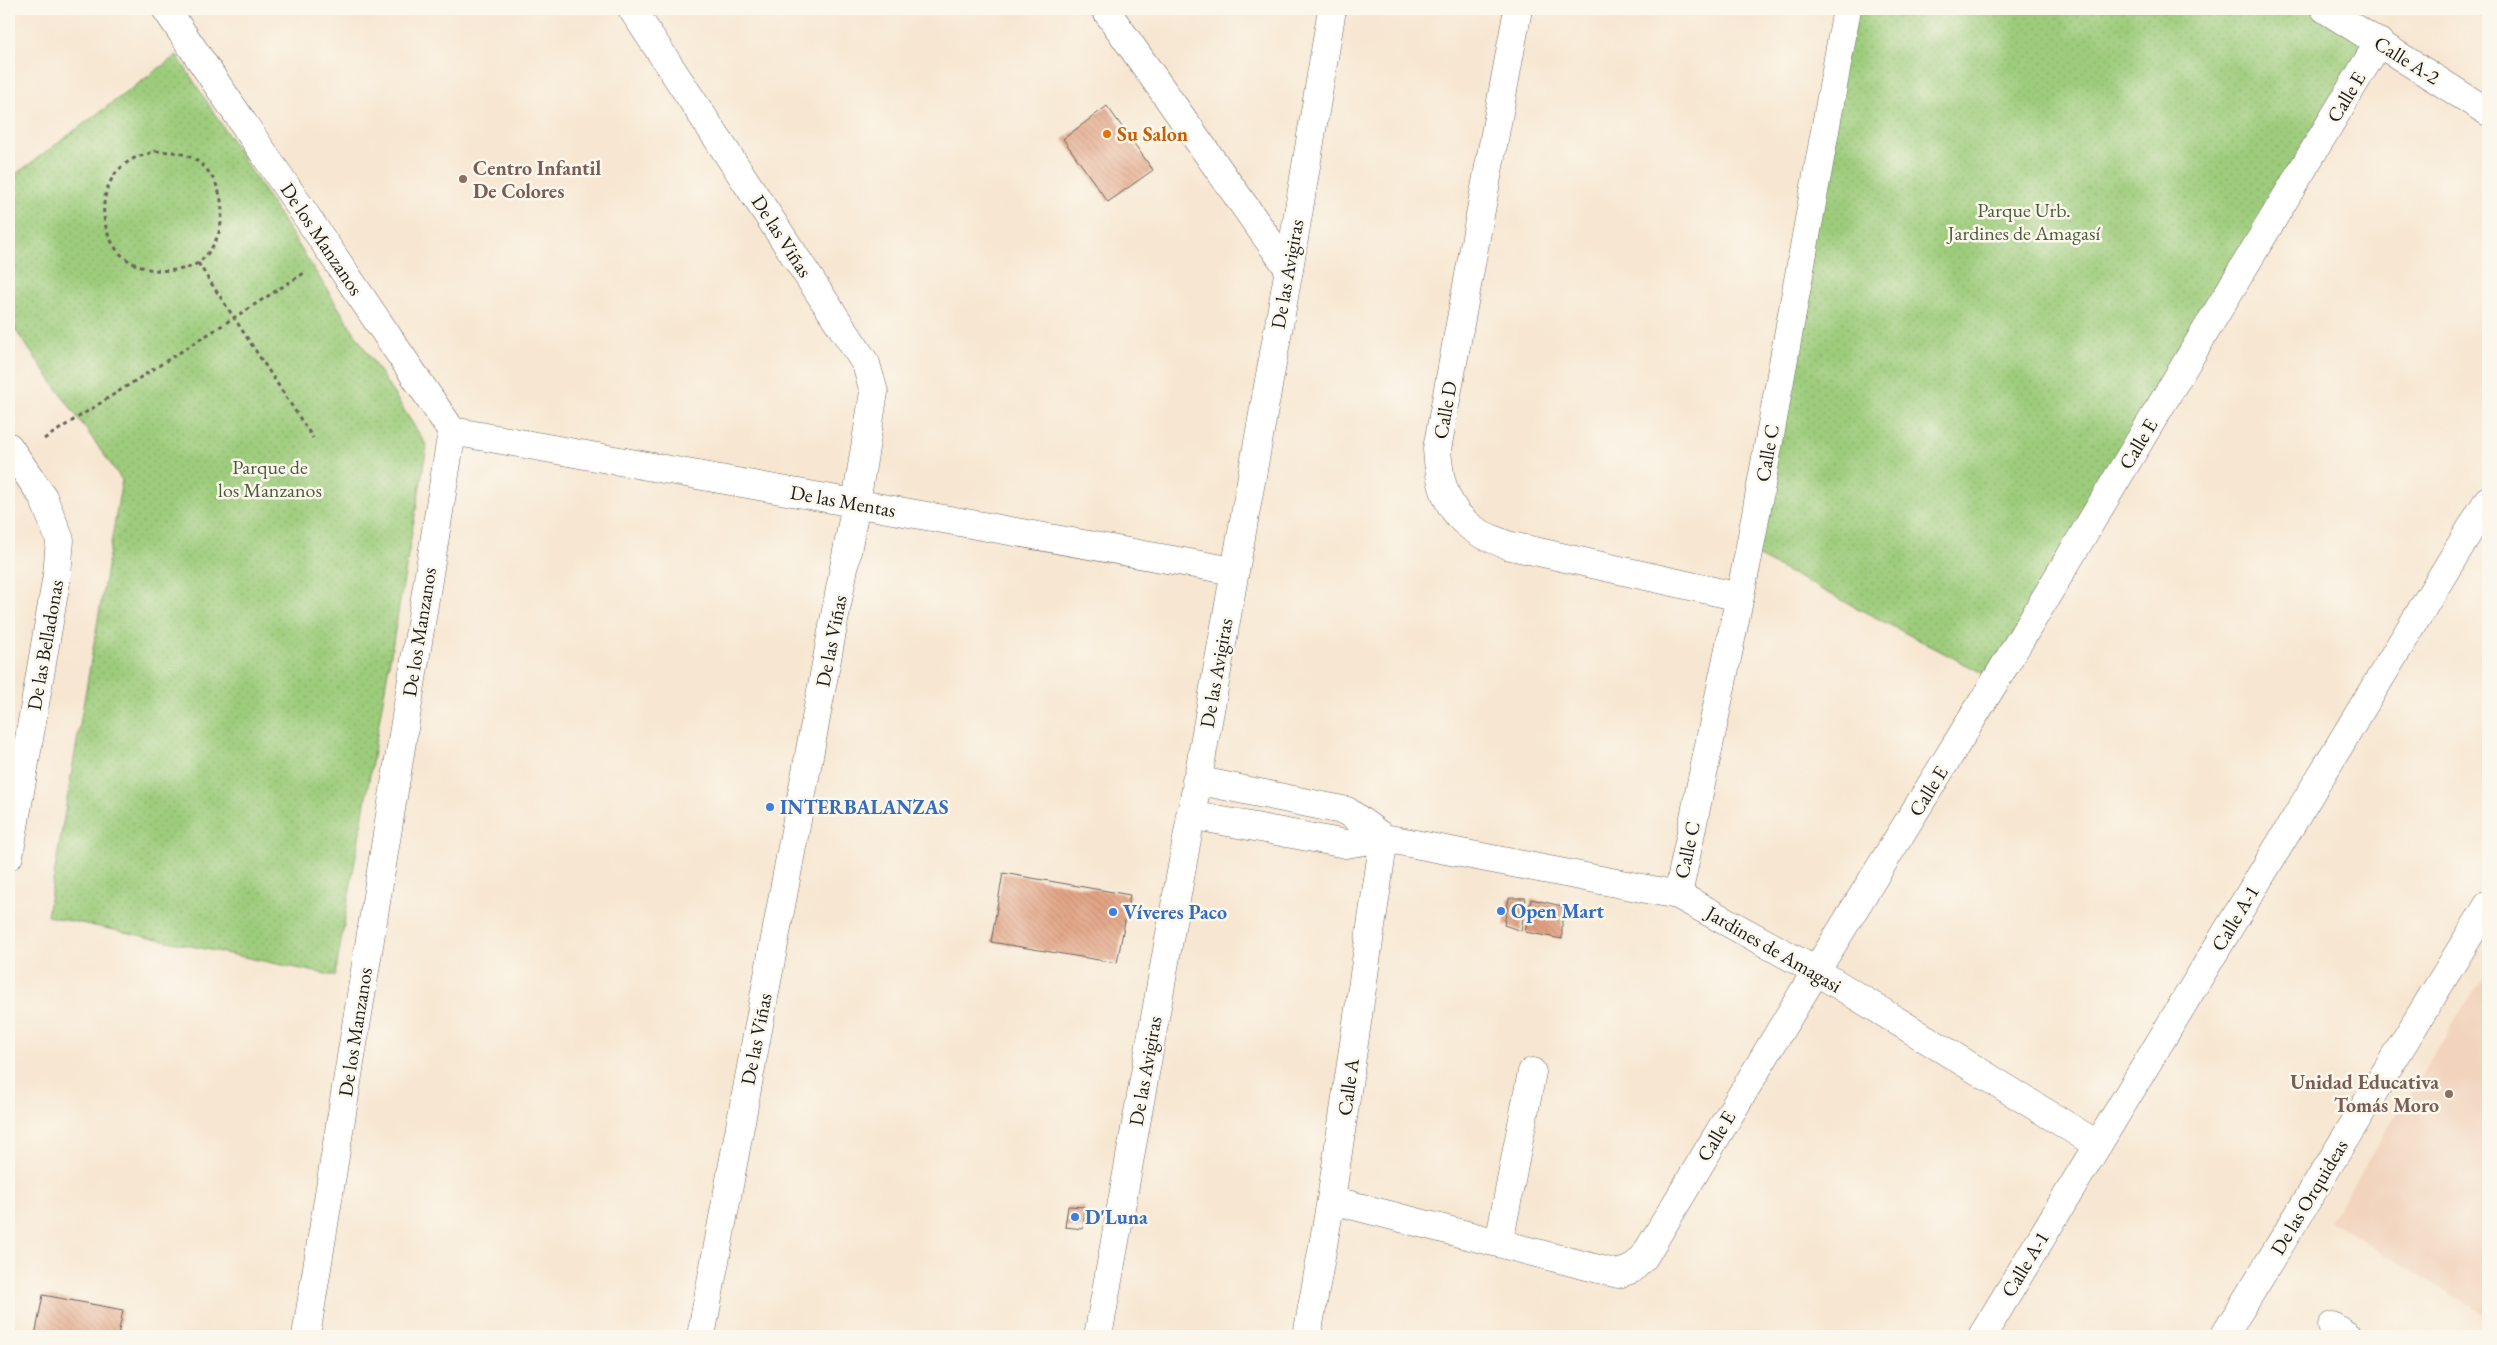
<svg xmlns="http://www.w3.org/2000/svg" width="2497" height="1345" font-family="'EB Garamond',serif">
	<defs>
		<pattern id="park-dots" width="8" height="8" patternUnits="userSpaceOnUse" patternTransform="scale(1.25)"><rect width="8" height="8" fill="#9dcc7b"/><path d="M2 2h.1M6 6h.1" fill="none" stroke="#87af6a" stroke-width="1.8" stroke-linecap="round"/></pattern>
		<pattern id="building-back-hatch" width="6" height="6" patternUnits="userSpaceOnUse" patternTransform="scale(1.25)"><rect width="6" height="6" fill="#e19f7f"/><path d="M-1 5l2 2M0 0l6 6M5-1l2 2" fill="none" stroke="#c0886d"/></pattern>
	</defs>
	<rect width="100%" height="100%" fill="#fbf7ec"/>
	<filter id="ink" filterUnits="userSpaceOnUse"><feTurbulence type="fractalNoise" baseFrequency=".02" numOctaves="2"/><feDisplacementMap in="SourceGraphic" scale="10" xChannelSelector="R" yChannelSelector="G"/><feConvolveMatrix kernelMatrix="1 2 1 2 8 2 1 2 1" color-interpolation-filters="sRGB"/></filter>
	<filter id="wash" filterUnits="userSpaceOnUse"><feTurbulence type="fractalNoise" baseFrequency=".0096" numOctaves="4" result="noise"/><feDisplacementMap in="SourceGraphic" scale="20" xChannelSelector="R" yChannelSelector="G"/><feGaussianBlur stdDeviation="1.12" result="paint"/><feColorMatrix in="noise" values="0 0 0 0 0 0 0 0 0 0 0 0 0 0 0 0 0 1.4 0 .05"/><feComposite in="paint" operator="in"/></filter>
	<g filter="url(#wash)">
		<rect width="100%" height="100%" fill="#f7e7d2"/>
		<path fill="#f2d4be" d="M2488,968v349l-158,-96z"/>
		<path fill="url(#park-dots)" stroke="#5c744c" d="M1847,9h478l54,33 -383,638 -247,-128z
			M177,55l250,391 -92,530 -288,-60 75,-436 -113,-159v-142z"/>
		<g id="blocks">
			<path fill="url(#building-back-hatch)" d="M1107,106l46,64 -45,32 -45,-63z
				M1003,873l127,22 -13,68 -126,-21z
				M1509,898h17l-5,33 -17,-6z
				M1531,899l31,7v33l-37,-7z
				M1068,1206l17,1 -2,22 -18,-2z
				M43,1295l80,15 -5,26h-83z"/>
		</g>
	</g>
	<g filter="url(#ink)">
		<use href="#blocks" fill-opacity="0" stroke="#69635c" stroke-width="1"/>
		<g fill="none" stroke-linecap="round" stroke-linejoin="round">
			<defs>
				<path id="minor" d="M166,9l286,422 -146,905
					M632,9l234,355 8,28 -18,111 -155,833
					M1105,9l184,260
					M1518,9l-81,440c2,31 8,60 35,79 10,8 24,12 35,17l233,52
					M2325,9l163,103
					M452,431l782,140
					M9,447l34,50 17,43 -3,35 -48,281
					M1196,780l151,31 37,27
					M1190,815l156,29 38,-6 294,57 138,76 282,174
					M1678,895l71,-343 98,-543
					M1331,1200l287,74 14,-5 12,-12 172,-286 180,-291 383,-638
					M1499,1243l33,-171
					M2332,1326l16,10
					M1307,1336l24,-136 53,-362
					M1982,1336l506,-836
					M2224,1336l264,-431"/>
				<path id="tertiary" d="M1098,1336l191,-1067 43,-260"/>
			</defs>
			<use href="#minor" stroke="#69635c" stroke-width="29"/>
			<use href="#tertiary" stroke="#69635c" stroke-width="29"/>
			<path stroke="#69635c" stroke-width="3" stroke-dasharray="4 4" stroke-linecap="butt" d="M156,151c8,1 18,0 26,3 46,14 53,79 17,108 -11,9 -31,9 -44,8 -16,-2 -32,-10 -41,-24 -17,-27 -14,-68 17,-86 7,-4 17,-6 25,-9z
				M198,263l115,175
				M44,439l260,-166"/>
			<use href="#minor" stroke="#fff" stroke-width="28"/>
			<use href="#tertiary" stroke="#fff" stroke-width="28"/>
		</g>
	</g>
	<circle fill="#e8710a" stroke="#fbf7ec" stroke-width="2" cx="1107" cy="134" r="5"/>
	<g fill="#8d6e63" stroke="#fbf7ec" stroke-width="2">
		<circle cx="463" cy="179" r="5"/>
		<circle cx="2449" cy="1094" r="5"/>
	</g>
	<g fill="#3f7fe0" stroke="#fbf7ec" stroke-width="2">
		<circle cx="770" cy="807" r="5"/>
		<circle cx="1501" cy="911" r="5"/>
		<circle cx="1113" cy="912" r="5"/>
		<circle cx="1075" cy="1217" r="5"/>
	</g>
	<g text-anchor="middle" stroke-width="5" stroke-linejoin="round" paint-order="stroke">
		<g font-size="20" fill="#1c1c1c" stroke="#fbf7ec">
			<text transform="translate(2407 60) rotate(32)" y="7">Calle A-2</text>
			<text transform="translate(2346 97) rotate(-59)" y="7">Calle E</text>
			<text transform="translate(782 236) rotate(57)" y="7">De las Viñas</text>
			<text transform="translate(322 239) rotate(56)" y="7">De los Manzanos</text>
			<text transform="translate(1287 274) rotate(-80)" y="7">De las Avigiras</text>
			<text transform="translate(1445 410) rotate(-80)" y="7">Calle D</text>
			<text transform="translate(2138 444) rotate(-59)" y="7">Calle E</text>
			<text transform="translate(1767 453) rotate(-80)" y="7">Calle C</text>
			<text transform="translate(843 501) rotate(10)" y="7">De las Mentas</text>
			<text transform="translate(419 632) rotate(-81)" y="7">De los Manzanos</text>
			<text transform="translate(831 641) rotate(-79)" y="7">De las Viñas</text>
			<text transform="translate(45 645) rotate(-80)" y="7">De las Belladonas</text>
			<text transform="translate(1216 673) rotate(-80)" y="7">De las Avigiras</text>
			<text transform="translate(1928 791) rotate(-58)" y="7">Calle E</text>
			<text transform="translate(1687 850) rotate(-78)" y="7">Calle C</text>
			<text transform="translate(2235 918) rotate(-59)" y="7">Calle A-1</text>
			<text transform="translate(1774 949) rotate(30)" y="7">Jardines de Amagasi</text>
			<text transform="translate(355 1032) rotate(-81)" y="7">De los Manzanos</text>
			<text transform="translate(756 1039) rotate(-79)" y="7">De las Viñas</text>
			<text transform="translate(1145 1071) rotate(-80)" y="7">De las Avigiras</text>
			<text transform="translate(1348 1087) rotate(-82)" y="7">Calle A</text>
			<text transform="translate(1716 1136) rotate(-59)" y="7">Calle E</text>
			<text transform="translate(2309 1197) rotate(-59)" y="7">De las Orquideas</text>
			<text transform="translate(2025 1264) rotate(-59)" y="7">Calle A-1</text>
		</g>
		<g font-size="20" font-weight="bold" fill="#c56008" stroke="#fbf7ec" text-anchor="start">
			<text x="1117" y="141">Su Salon</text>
		</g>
		<g font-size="20" font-weight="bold" fill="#785e54" stroke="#fbf7ec" text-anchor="start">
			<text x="473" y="175">Centro Infantil<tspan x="473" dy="23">De Colores</tspan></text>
			<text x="2439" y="1089" text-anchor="end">Unidad Educativa<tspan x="2439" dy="23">Tomás Moro</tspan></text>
		</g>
		<g font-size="20" fill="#495a3d" stroke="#fbf7ec">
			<text x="2024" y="217">Parque Urb.<tspan x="2024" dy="23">Jardines de Amagasí</tspan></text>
			<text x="270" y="474">Parque de<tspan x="270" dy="23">los Manzanos</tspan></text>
		</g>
		<g font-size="20" font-weight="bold" fill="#366cbe" stroke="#fbf7ec" text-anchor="start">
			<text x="780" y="814">INTERBALANZAS</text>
			<text x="1511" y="918">Open Mart</text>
			<text x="1123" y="919">Víveres Paco</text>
			<text x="1085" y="1224">D'Luna</text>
		</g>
	</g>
	<rect width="2497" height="1345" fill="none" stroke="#fbf7ec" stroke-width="30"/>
</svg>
